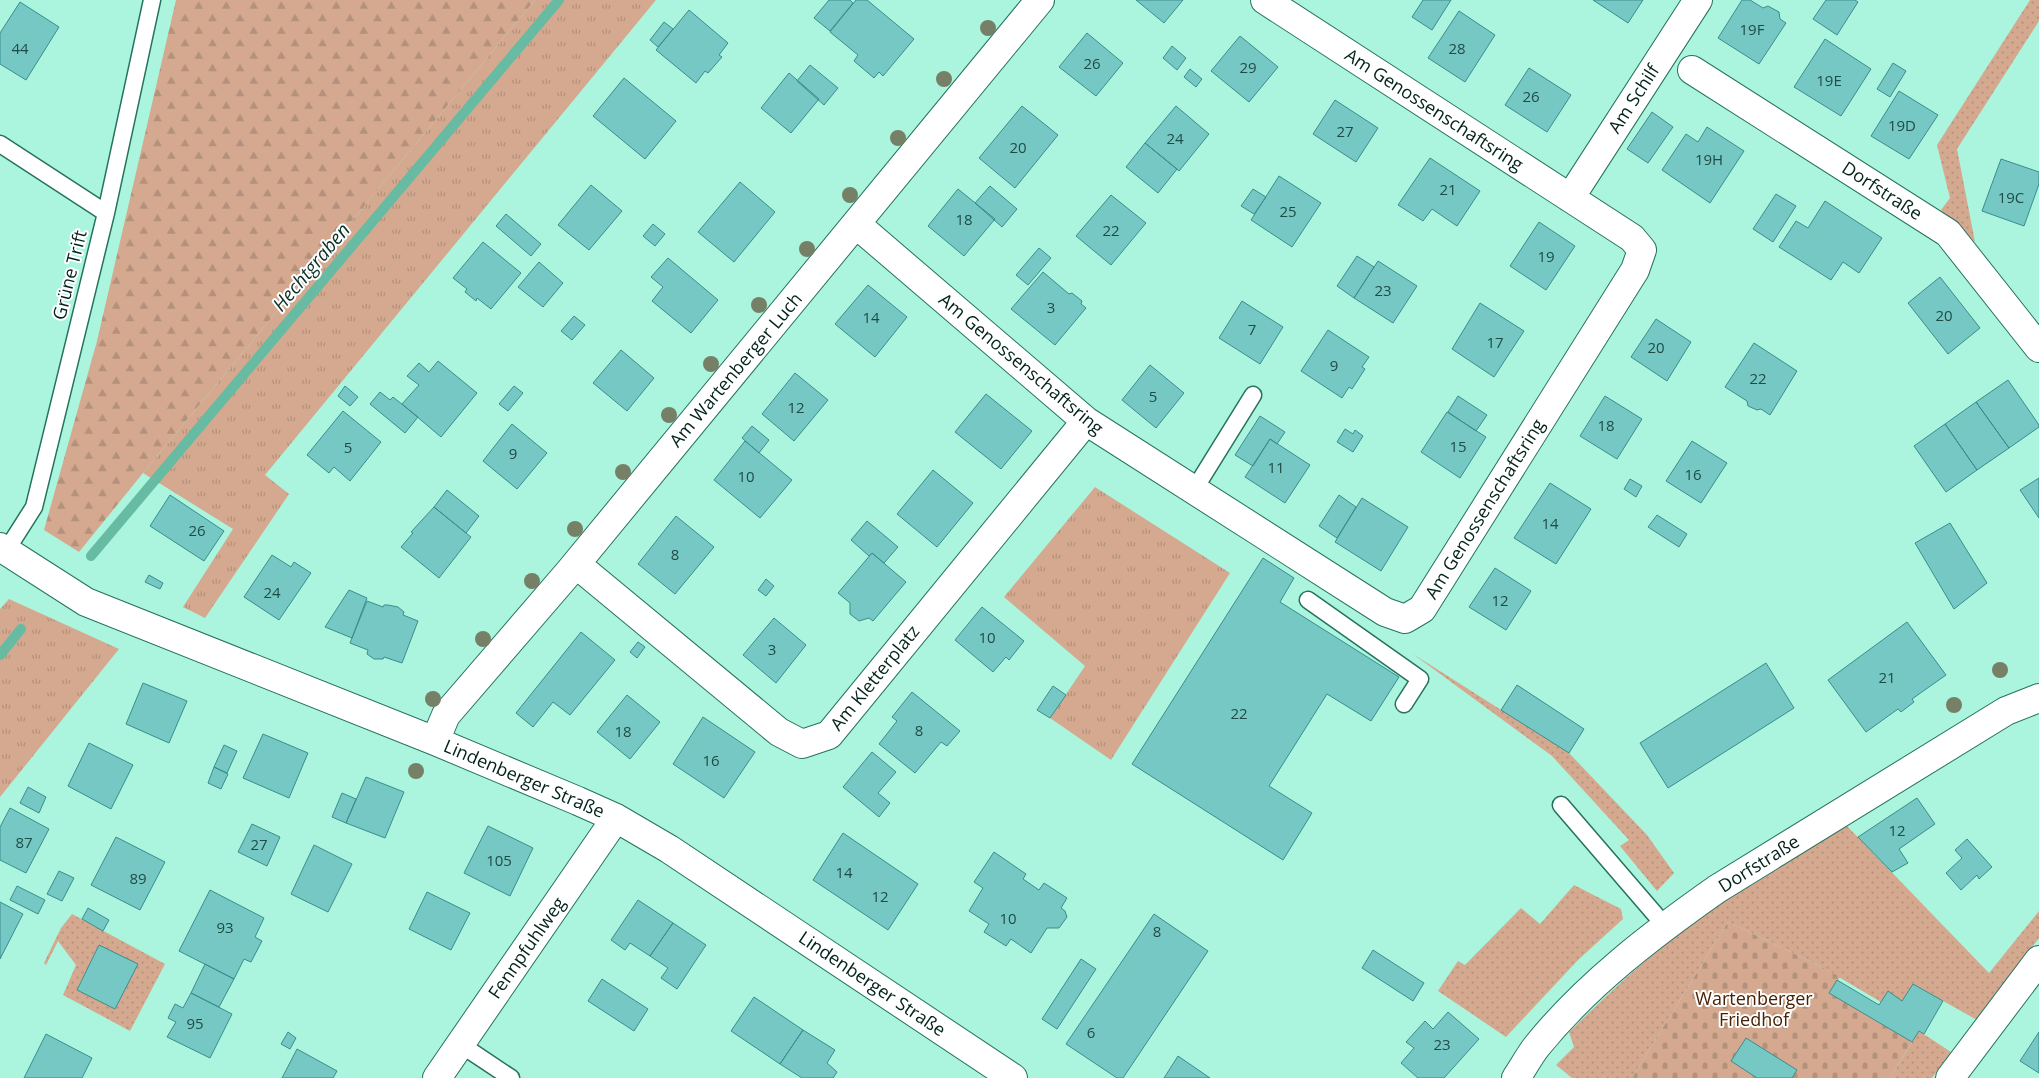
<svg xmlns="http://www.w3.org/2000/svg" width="2039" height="1078" font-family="'Open Sans',sans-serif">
	<defs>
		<pattern id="grass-dots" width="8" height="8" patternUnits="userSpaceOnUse" patternTransform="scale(1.25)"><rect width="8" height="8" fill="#d4a98f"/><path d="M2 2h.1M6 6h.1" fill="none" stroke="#b4917b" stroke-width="1.8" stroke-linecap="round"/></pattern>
		<pattern id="forest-firs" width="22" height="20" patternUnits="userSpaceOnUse" patternTransform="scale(1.25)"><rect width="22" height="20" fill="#d4a98f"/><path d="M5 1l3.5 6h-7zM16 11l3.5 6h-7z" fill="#b4917b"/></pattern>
		<pattern id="cemetery-stones" width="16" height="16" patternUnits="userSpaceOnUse" patternTransform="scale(1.25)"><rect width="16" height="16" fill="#d4a98f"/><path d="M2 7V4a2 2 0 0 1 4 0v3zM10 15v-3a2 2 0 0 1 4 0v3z" fill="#b4917b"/></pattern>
		<pattern id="park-tufts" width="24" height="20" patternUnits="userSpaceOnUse" patternTransform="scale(1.25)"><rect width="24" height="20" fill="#d4a98f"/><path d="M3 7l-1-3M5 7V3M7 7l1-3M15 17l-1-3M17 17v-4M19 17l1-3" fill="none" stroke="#b4917b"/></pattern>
	</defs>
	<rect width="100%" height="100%" fill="#abf5de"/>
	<path fill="url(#grass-dots)" fill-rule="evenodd" d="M2030,0h9v21l-82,128 18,93 -34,-32 9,-12 -13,-53z
		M1413,654l156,99 78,82 27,38 -17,18 -37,-45 9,-6 -77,-84z
		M1846,825l143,148 50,-62v27l-62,82 -64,-36 -11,17 -21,1 -61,-36 -92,-44 -96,156h-60l-16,-13 18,-18 -5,-15c38,-37 77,-74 119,-106 50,-38 106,-68 158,-101z
		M1574,885l47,24 2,10 -45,41 -72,77 -68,-46 20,-30 7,4 56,-57 19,16z
		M72,914l93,50 -35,67 -67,-36 13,-30 -18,-24 -12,24 -2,-2 17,-35zM99,945l16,64 -38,-20z
		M1919,1031l32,21 -19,26h-42z"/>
	<path fill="url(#forest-firs)" d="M176,0h359l-392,473 -64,79 -35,-22 53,-189z"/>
	<path fill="url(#cemetery-stones)" d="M1728,922l92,44 20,11 -10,16 82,49 -22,36h-258z"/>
	<path fill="url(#park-tufts)" d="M535,0h121l-391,475 24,19 -84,124 -22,-11 50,-78 -90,-56z
		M1095,487l135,86 -119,187 -61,-42 35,-52 -81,-69z
		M9,599l110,50 -119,148v-188z"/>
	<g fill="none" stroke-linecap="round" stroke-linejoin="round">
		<path stroke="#67bba3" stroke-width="10" d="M91,556l468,-556
			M0,655l21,-26"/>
	</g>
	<path fill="#76c8c5" stroke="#3a8d8c" d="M829,0h21l3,3 -23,28 -16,-13z
		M856,0h11l47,39 -31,37 -4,-4 -5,6 -20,-17 4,-6 -28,-23z
		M1136,0h47l-19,23z
		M1423,0h28l-19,30 -20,-13z
		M1593,0h50l-15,23z
		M1742,0h8l13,8 5,-2 11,6 1,7 6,4 -27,41 -41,-26z
		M1826,0h29l3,2 -21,33 -24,-16z
		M20,2l39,25 -33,53 -26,-16v-31z
		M689,10l39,33 -9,12 3,2 -14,16 -3,-2 -9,12 -40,-33z
		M1459,11l36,24 -30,47 -37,-24z
		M664,22l9,7 -15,18 -8,-7z
		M1087,33l36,30 -27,33 -37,-29z
		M1240,36l38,31 -29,35 -38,-31z
		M1825,39l46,30 -30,47 -47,-29z
		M1172,46l14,12 -9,12 -14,-12z
		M1893,63l13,8 -16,26 -13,-8z
		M810,65l28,23 -14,17 -27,-24z
		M1529,68l42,27 -24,37 -42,-27z
		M1190,69l12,10 -6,8 -12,-10z
		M789,73l30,26 -28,34 -30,-25z
		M624,78l52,43 -31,38 -52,-43z
		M1899,91l39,24 -29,44 -38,-23z
		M1335,100l43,28 -22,34 -43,-28z
		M1022,106l36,29 -43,53 -36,-30z
		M1176,106l33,28 -30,37 -34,-28z
		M1652,112l21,15 -25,36 -21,-14z
		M1707,127l37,24 -34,52 -48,-33 24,-36 12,8z
		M1145,143l32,26 -19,24 -32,-26z
		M1430,158l50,33 -23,35 -25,-17 -9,12 -25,-16z
		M2001,159l38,13v12l-15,42 -42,-15z
		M1279,176l42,27 -29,44 -41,-27z
		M740,182l35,30 -41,50 -36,-30z
		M591,185l31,26 -33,39 -31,-25z
		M990,186l27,23 -15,18 -27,-24z
		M958,189l37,30 -31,37 -36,-30z
		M1253,189l13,8 -12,17 -13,-8z
		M1776,194l20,12 -23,36 -20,-13z
		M1111,195l35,28 -35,42 -35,-29z
		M1825,201l57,37 -23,35 -16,-11 -12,18 -52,-33 17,-26 12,7z
		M506,214l35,30 -10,12 -35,-30z
		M1539,222l36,24 -29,44 -36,-24z
		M653,224l12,10 -10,12 -12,-10z
		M483,242l38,31 -30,36 -14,-11 -1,3 -11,-9 2,-3 -14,-11z
		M1039,248l12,10 -23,27 -12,-10z
		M1357,256l17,11 -20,31 -17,-12z
		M668,258l50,42 -27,33 -39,-32 11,-14 -12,-10z
		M1378,261l39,25 -24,37 -39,-25z
		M539,262l24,21 -20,24 -25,-20z
		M1043,272l26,22 3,-1 10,8 -1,3 5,4 -31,37 -44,-36z
		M1940,277l40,51 -32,26 -40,-51z
		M868,285l39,32 -32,40 -40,-33z
		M1242,301l41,26 -23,37 -41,-26z
		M1480,303l44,28 -30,46 -42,-28z
		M574,316l11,9 -13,15 -11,-9z
		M1656,319l35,23 -24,39 -36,-24z
		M1328,330l41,27 -7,10 3,2 -13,20 -3,-2 -7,11 -41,-27z
		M1754,343l43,28 -27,44 -9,-6 -4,1 -9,-4 -1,-5 -22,-14z
		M621,350l33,28 -27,33 -34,-28z
		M438,361l39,32 -36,44 -39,-33 17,-19 -12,-9 12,-13 10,9z
		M1150,365l34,28 -28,35 -34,-28z
		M795,373l33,27 -34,41 -32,-27z
		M2008,380l31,45v2l-30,21 -33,-46z
		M345,386l13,11 -8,9 -12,-10z
		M514,386l9,7 -15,18 -9,-7z
		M380,392l10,8 3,-3 25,20 -13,16 -35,-29z
		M986,394l46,37 -31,38 -46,-37z
		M1458,396l29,19 -11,16 -28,-19z
		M1605,396l37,23 -25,40 -37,-23z
		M1976,402l33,46 -32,22 -32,-46z
		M343,411l38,31 -31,39 -16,-14 -5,6 -22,-18z
		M1447,412l39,25 -26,41 -39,-26z
		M1260,416l25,16 -8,12 -7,-5 -17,27 -18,-11z
		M512,424l35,29 -30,36 -34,-28z
		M1945,424l32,46 -31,22 -32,-46z
		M752,426l17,14 -10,13 -17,-15z
		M1345,429l8,5 2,-4 8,6 -10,16 -16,-10z
		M1270,439l40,26 -25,38 -40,-26z
		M745,441l47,39 -32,38 -46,-38z
		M1692,441l35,22 -26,40 -35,-22z
		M933,470l40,33 -36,44 -40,-33z
		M2039,478v40l-19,-28z
		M1630,479l12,7 -6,11 -12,-8z
		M1550,483l41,26 -35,55 -42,-26z
		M447,490l32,26 -13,17 -32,-26z
		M170,495l54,36 -20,30 -54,-35z
		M1339,495l17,12 -19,31 -18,-12z
		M1362,498l46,29 -27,44 -46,-29z
		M434,507l37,30 -32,41 -38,-31 12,-14 -2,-1z
		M1657,515l30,19 -8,13 -31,-20z
		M676,516l38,31 -39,47 -37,-30z
		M867,521l31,26 -14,16 -12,-10 -3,3 -18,-16z
		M1950,523l37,60 -33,26 -39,-66z
		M872,553l34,29 -33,39 -4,-3 -10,3 -9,-7v-11l-12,-10z
		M272,555l19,12 3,-5 17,11 -32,47 -35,-23z
		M1263,558l31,20 -14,24 119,75 -28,44 -44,-27 -58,92 43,27 -29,47 -151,-96z
		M1495,568l36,23 -25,39 -37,-23z
		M149,575l14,8 -3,6 -15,-7z
		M766,579l8,7 -8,10 -8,-6z
		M349,590l18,8 -15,40 -27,-11z
		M367,601l16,6 1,-2h4l10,2 6,5 -1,3 15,6 -16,42 -18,-6 -1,2h-9l-7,-5 1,-4 -18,-7z
		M982,607l42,34 -15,19 -3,-3 -13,15 -38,-32z
		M774,618l32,27 -30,38 -33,-28z
		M1907,622l39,53 -34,24 2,3 -13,10 -3,-3 -32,23 -38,-52z
		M581,632l34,28 -45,55 -17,-13 -20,25 -17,-14z
		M638,642l7,5 -8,11 -7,-6z
		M1766,663l28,45 -126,80 -28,-45z
		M143,683l44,18 -18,42 -43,-19z
		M1517,685l67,44 -15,24 -68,-43z
		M1053,686l13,9 -16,23 -13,-8z
		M912,692l48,39 -13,15 -6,-4 -26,31 -36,-29 18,-23 -5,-4z
		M627,695l33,27 -30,37 -33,-27z
		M703,717l52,35 -31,46 -51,-34z
		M263,734l45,19 -19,45 -46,-20z
		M89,743l44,22 -22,44 -43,-23z
		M224,745l13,6 -10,22 -13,-6z
		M872,752l24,20 -18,21 12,10 -11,14 -36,-30z
		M214,767l14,7 -7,15 -13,-6z
		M366,777l38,15 -19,46 -39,-15z
		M28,787l18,10 -7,16 -19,-10z
		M342,793l14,6 -10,24 -14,-6z
		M1917,798l18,26 -36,25 9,14 -16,9 -34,-35z
		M10,808l39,21 -23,44 -26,-13v-33z
		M252,824l28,13 -13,29 -29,-14z
		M488,826l45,22 -23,48 -46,-23z
		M843,833l75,51 -30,46 -75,-50z
		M116,837l49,25 -25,48 -49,-25z
		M1967,839l25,28 -13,12 -2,-4 -16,15 -15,-17 16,-15 -7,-8z
		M314,845l38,19 -24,48 -37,-18z
		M994,852l32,22 -3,5 16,11 5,-7 23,15 -6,10 4,3 2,6 -8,11h-12l-16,25 -20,-14 -5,7 -22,-14 5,-8 -20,-13 14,-23 -9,-6z
		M59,871l15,7 -12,23 -15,-7z
		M17,886l28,14 -7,14 -28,-14z
		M210,890l54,28 -9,19 7,4 -11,21 -7,-3 -10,20 -55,-28z
		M427,892l43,21 -19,37 -42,-21z
		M638,900l35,23 -23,33 -20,-13 -5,7 -14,-10z
		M0,902l23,12 -23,45z
		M88,908l21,12 -6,11 -21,-12z
		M1154,914l54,37 -85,127h-6l-51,-34z
		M673,923l33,22 -29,44 -16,-11 7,-10 -18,-12z
		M99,945l39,19 -23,45 -38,-19z
		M1373,950l51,33 -11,18 -51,-33z
		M1081,959l15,10 -39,60 -15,-10z
		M205,964l29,15 -15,28 -28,-14z
		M602,979l46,30 -14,22 -46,-30z
		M1837,980l42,25 9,-14 14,10 11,-17 30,17 -19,33 -5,-3 -7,11 -83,-49z
		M191,993l41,21 -22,44 -43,-21 9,-15 -8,-4 7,-14 8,4z
		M754,997l49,33 -23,34 -49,-33z
		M1448,1012l31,27 -35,39h-26l-17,-15 13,-15 -8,-6 19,-21 8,8z
		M803,1030l32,20 -8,13 10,9 -4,6h-31l-22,-14z
		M288,1032l8,6 -6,11 -9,-5z
		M2039,1032v41l-19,-12z
		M46,1034l46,24 -10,20h-58z
		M1746,1038l51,32 -5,8h-35l-26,-17z
		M297,1049l40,22 -4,7h-51z
		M1178,1056l32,22h-46z"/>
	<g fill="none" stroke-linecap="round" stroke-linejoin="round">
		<defs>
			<path id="lane" d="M0,144l106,69
				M1194,490l59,-95
				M6,551l28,-44 72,-294 46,-213
				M1308,600l112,79 -16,25
				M1561,805l105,122
				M460,1044l51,34"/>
			<path id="street" d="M1692,70l256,163 91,115
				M1570,198l128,-198
				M856,224l230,197 299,191 20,7 17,-10 213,-339 7,-20 -10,-12 -367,-238
				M0,547l86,55 349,139 143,60 38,17 53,31 344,229
				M576,564l203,168 23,12 27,-9 257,-314
				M435,741l11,-26 124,-144 470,-571
				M437,1078l179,-260
				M1950,1078l89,-118"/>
			<path id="secondary" d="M1516,1078c7,-10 13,-22 21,-32 50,-62 116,-112 180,-157l289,-178 33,-13"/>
		</defs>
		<use href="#lane" stroke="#25725e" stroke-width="19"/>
		<use href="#street" stroke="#25725e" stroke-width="30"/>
		<use href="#secondary" stroke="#25725e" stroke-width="30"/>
		<use href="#lane" stroke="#fff" stroke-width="16"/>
		<use href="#street" stroke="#fff" stroke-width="28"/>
		<use href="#secondary" stroke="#fff" stroke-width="28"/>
	</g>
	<g fill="#758066">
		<circle cx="988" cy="28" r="8"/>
		<circle cx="944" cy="79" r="8"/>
		<circle cx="898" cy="138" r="8"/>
		<circle cx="850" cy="195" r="8"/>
		<circle cx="807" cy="249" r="8"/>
		<circle cx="759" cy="305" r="8"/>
		<circle cx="711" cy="364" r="8"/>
		<circle cx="669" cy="415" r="8"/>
		<circle cx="623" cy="472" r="8"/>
		<circle cx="575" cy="529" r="8"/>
		<circle cx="532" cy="581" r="8"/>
		<circle cx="483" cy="639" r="8"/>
		<circle cx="2000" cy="670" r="8"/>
		<circle cx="433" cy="699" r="8"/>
		<circle cx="1954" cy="705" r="8"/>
		<circle cx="416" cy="771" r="8"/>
	</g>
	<g text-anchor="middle" stroke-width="4" stroke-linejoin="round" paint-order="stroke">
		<g font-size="15" fill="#204c46">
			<text x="1752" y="35">19F</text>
			<text x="20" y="54">44</text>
			<text x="1457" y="54">28</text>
			<text x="1092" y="69">26</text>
			<text x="1248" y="73">29</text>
			<text x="1829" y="86">19E</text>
			<text x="1531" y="102">26</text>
			<text x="1902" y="131">19D</text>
			<text x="1345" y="137">27</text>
			<text x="1175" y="144">24</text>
			<text x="1018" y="153">20</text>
			<text x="1709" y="165">19H</text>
			<text x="1448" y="195">21</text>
			<text x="2011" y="203">19C</text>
			<text x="1288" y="217">25</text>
			<text x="964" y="225">18</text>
			<text x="1111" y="236">22</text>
			<text x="1546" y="262">19</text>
			<text x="1383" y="296">23</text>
			<text x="1051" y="313">3</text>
			<text x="1944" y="321">20</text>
			<text x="871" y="323">14</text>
			<text x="1252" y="335">7</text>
			<text x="1495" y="348">17</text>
			<text x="1656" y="353">20</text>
			<text x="1334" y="371">9</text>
			<text x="1758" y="384">22</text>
			<text x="1153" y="402">5</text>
			<text x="796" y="413">12</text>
			<text x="1606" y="431">18</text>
			<text x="1458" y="452">15</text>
			<text x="348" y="453">5</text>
			<text x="513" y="459">9</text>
			<text x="1276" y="473">11</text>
			<text x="1693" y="480">16</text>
			<text x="746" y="482">10</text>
			<text x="1550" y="529">14</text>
			<text x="197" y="536">26</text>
			<text x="675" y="560">8</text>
			<text x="272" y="598">24</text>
			<text x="1500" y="606">12</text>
			<text x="987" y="643">10</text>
			<text x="772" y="655">3</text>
			<text x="1887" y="683">21</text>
			<text x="1239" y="719">22</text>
			<text x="919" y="736">8</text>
			<text x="623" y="737">18</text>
			<text x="711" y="766">16</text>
			<text x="1897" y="836">12</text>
			<text x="24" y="848">87</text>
			<text x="259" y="850">27</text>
			<text x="499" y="866">105</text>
			<text x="844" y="878">14</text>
			<text x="138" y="884">89</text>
			<text x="880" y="902">12</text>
			<text x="1008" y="924">10</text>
			<text x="225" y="933">93</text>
			<text x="1157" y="937">8</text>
			<text x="195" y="1029">95</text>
			<text x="1091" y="1038">6</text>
			<text x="1442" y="1050">23</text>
		</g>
		<g font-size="18" fill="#03221b" stroke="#fff">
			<text transform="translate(1634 99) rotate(-57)" y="6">Am Schilf</text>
			<text transform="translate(1434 110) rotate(33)" y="6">Am Genossenschaftsring</text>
			<text transform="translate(1882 191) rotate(33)" y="6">Dorfstraße</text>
			<text transform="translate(70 275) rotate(-76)" y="6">Grüne Trift</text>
			<text transform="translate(1021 364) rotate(40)" y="6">Am Genossenschaftsring</text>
			<text transform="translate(736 370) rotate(-50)" y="6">Am Wartenberger Luch</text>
			<text transform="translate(1485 509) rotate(-58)" y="6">Am Genossenschaftsring</text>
			<text transform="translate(875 678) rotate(-51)" y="6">Am Kletterplatz</text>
			<text transform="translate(524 779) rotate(23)" y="6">Lindenberger Straße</text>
			<text transform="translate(1759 864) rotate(-32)" y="6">Dorfstraße</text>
			<text transform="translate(527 948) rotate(-55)" y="6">Fennpfuhlweg</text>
			<text transform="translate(872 984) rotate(34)" y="6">Lindenberger Straße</text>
		</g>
		<g font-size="18" fill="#482103" stroke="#fff">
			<text x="1754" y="1005">Wartenberger<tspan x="1754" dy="21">Friedhof</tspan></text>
		</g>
		<g font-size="19" font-style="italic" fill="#083127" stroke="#fff">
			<text transform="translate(311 267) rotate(-50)" y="7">Hechtgraben</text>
		</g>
	</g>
</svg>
